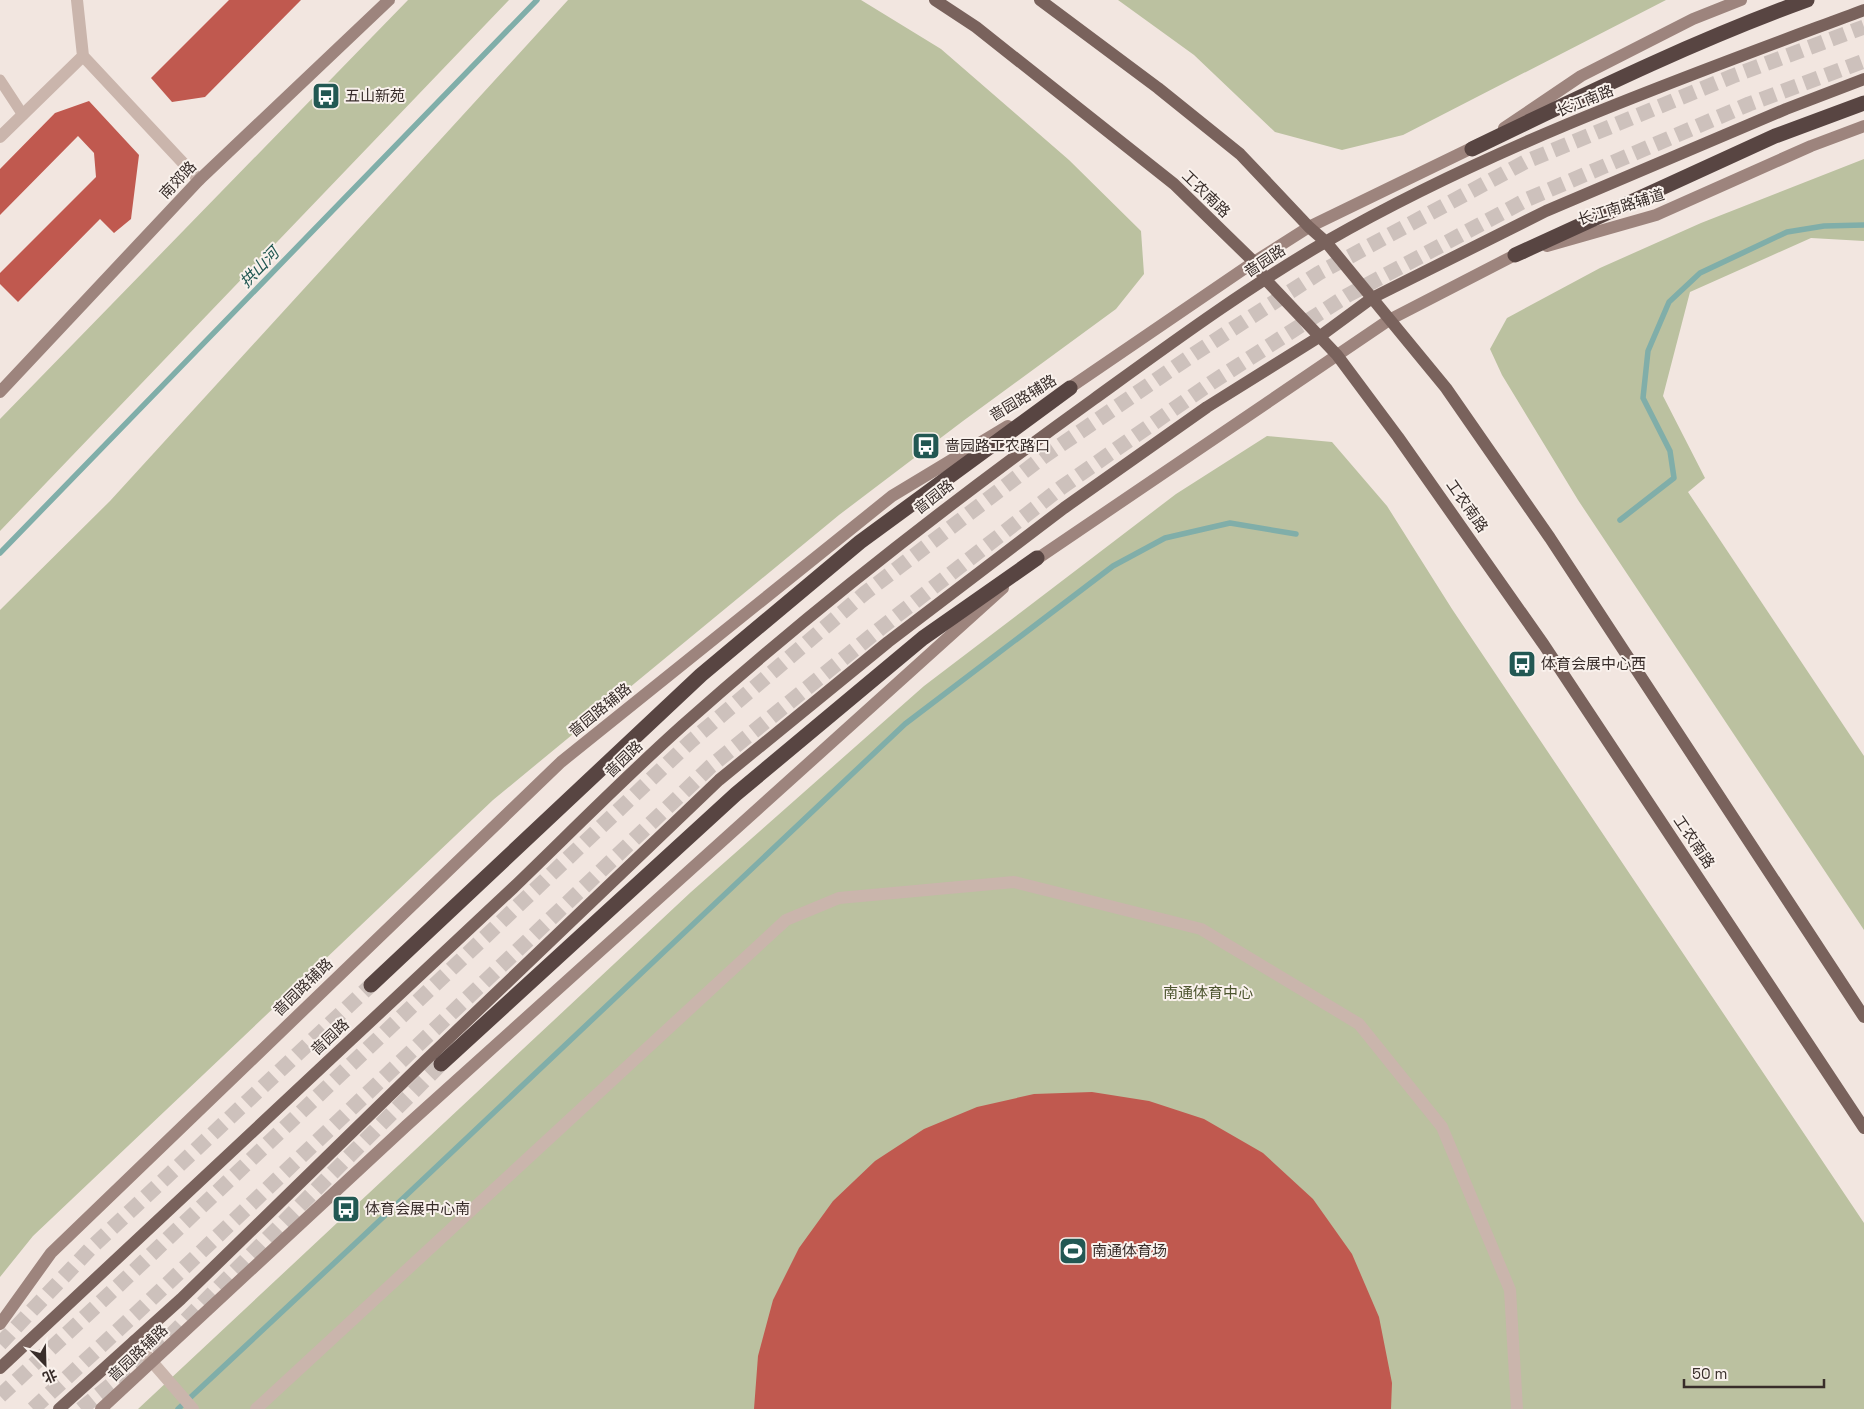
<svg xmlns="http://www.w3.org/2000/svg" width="1864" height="1409" font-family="'Space Grotesk','Noto Sans SC',sans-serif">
	<rect width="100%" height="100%" fill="#f2e6e0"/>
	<path fill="#bbc1a0" d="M408,0h101l-509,531v-112z
		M568,0h293l80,49 128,111 72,71 3,43 -28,35 -153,112 -124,94 -346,285 -460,436 -33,41v-667l110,-109z
		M1118,0h548l-263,135 -61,15 -67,-18 -81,-77z
		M1864,159v82l-53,-3 -121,54 -27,104 42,82 -17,14 176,264v174l-286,-430 -76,-125 -12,-26 17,-31 93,-50 101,-45z
		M1267,436l65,6 55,64 65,103 412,614v186h-1726l553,-517 233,-206 252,-192z"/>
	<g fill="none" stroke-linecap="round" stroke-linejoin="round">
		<path stroke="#80aea9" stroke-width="5.5" d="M1620,520l54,-42 -4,-27 -27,-53 5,-47 21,-49 31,-29 87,-41 37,-6 40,-1
			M0,553l537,-553
			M178,1409l182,-170 545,-515 208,-158 52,-28 65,-15 66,11"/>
	</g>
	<path fill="#c0594f" d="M229,0h72l-96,97 -33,5 -21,-24z
		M89,101l50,54 -8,64 -17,14 -14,-14 -82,83 -18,-18v-11l96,-96 -2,-24 -16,-17 -78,79v-46l55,-56z
		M1092,1092l57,9 55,18 59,34 50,46 39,55 27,63 13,66 -1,26h-637l4,-53 15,-56 26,-52 34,-47 42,-40 49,-32 53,-22 57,-13z"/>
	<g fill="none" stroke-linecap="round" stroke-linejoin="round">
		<path stroke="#cdc1bc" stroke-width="15" stroke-dasharray="15 8" stroke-linecap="butt" d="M0,1344l91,-96 280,-263
			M0,1396l120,-112 570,-542 175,-149 178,-136 151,-103 125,-81 206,-111 208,-86 131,-49
			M33,1409l110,-102 568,-541 170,-138 181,-141 149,-104 137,-88 180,-96 221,-95 115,-43
			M81,1409l86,-70 274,-275"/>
		<path stroke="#cab5ac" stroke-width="11" d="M0,80l23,35"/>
		<path stroke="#cab5ac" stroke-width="12" d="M77,0l6,56 116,124
			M0,137l83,-81
			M134,1341l59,68
			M256,1409l530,-489 53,-22 175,-16 187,47 158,95 83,103 68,163 7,119"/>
		<path stroke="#9d847d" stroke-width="12" d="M1504,128l77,-52 112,-57 48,-19
			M1547,246l109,-31 155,-69 53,-20
			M0,392l199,-212 190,-180
			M1062,393l192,-131 55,-35 171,-83
			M1031,563l358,-243 126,-65 8,-2
			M0,1324l51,-71 510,-491 331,-266 116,-70
			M101,1409l305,-283 597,-538"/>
		<path stroke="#79625c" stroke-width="12" d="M935,0l41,27 198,157 80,78 12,18 71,75 61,82 146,208 320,483
			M1040,0l118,88 82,66 69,73 17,15 46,56 74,90 104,150 314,479
			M0,1368c171,-159 342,-320 513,-480 56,-54 111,-110 169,-162 131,-117 270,-225 412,-327 76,-55 152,-111 233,-158 169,-97 355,-163 537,-231
			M59,1409l122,-110 245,-239 293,-280 169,-138 176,-134 143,-101 112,-70 53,-39 174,-87 240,-102 78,-30"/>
		<path stroke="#584542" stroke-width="15" d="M1472,149c110,-53 219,-107 335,-149
			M1515,255l260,-119 89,-33
			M371,985l330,-310 159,-133 210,-154
			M441,1064l295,-270 187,-156 114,-80"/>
	</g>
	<defs>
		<symbol id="bus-square" viewBox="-11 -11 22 22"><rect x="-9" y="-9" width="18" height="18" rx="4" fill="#225853" stroke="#f9f1ec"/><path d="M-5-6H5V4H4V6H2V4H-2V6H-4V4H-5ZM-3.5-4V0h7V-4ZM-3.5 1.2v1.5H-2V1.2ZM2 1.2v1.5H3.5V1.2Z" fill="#fff"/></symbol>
		<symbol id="stadium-square" viewBox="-11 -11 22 22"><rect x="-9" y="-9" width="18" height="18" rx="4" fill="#225853" stroke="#f9f1ec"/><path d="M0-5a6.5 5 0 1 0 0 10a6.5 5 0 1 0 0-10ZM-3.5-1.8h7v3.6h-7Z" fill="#fff"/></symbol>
	</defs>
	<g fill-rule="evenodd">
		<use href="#bus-square" x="310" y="80" width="32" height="32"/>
		<use href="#bus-square" x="910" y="430" width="32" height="32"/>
		<use href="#bus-square" x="1506" y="648" width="32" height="32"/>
		<use href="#bus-square" x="330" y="1193" width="32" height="32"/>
		<use href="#stadium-square" x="1057" y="1235" width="32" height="32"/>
	</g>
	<g text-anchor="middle" stroke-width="4" stroke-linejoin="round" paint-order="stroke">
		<g font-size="15" fill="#382d2a" stroke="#f9f1ec" text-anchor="start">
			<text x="345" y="101">五山新苑</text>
			<text x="945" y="451">啬园路工农路口</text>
			<text x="1541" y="669">体育会展中心西</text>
			<text x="365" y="1214">体育会展中心南</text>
			<text x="1092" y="1256">南通体育场</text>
		</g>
		<g font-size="15" fill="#382d2a" stroke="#f9f1ec">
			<text transform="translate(1585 101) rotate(-22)" y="5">长江南路</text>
			<text transform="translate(178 180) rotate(-46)" y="5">南郊路</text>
			<text transform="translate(1206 194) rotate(44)" y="5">工农南路</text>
			<text transform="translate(1621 207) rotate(-17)" y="5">长江南路辅道</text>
			<text transform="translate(1265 261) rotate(-33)" y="5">啬园路</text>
			<text transform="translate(1023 398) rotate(-31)" y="5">啬园路辅路</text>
			<text transform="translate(934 497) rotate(-38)" y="5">啬园路</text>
			<text transform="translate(1467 506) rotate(55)" y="5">工农南路</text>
			<text transform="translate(600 710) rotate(-39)" y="5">啬园路辅路</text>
			<text transform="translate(624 759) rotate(-44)" y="5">啬园路</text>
			<text transform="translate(1694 842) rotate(56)" y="5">工农南路</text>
			<text transform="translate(303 987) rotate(-44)" y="5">啬园路辅路</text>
			<text transform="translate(330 1037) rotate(-43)" y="5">啬园路</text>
			<text transform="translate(138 1353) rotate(-43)" y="5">啬园路辅路</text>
		</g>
		<g font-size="15" fill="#4d552f" stroke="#f9f1ec">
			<text x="1208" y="998">南通体育中心</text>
		</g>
		<g font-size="16" font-style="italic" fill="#225853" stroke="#f9f1ec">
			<text transform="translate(259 267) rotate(-46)" y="6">拱山河</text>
		</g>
	</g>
	<g transform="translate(45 1364) rotate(157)" stroke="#f9f1ec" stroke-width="4" paint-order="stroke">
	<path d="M0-4L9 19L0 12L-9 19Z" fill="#382d2a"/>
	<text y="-8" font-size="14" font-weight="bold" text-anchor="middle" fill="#382d2a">北</text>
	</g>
	<path d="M1684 1379v8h140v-8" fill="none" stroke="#382d2a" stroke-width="2.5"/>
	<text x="1692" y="1379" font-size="15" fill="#382d2a" stroke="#f9f1ec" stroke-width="4" paint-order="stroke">50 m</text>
</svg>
